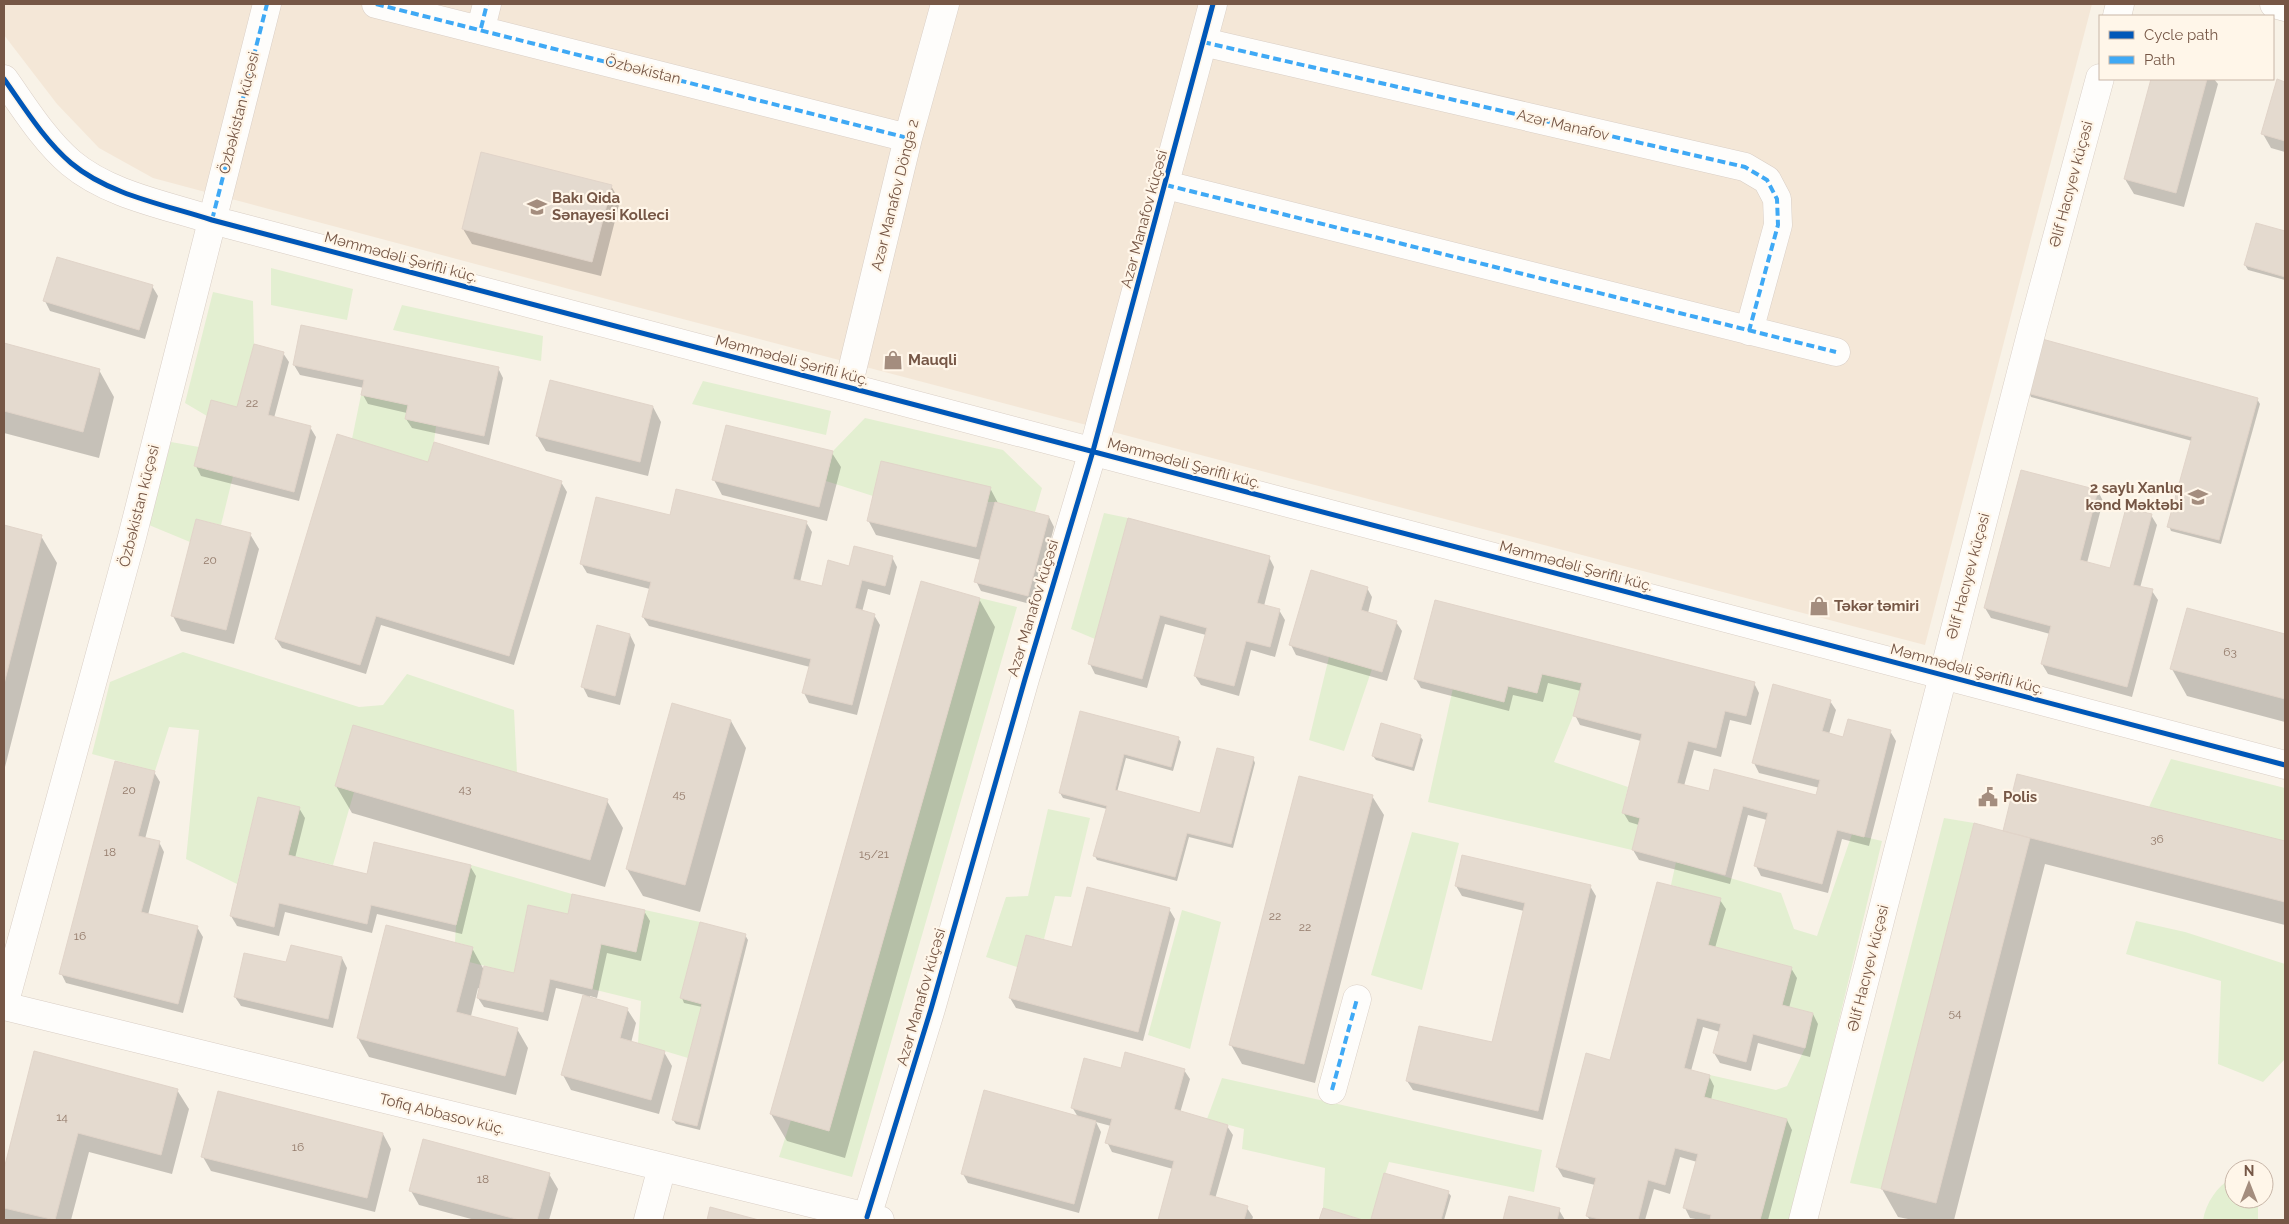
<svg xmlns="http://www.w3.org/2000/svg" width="2289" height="1224" font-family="Raleway,sans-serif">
	<rect width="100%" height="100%" fill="#f8f2e7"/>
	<path fill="#f4e7d7" d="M4,4h2088l-167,641 -1292,-339 -480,-128 -54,-30 -42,-44 -53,-69z"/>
	<path fill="#e3efd1" d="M271,268l82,21 -6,31 -76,-15z
		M213,292l40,9 1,43 -17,63 -30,9 -22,-13z
		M402,305l141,31 -2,25 -148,-31z
		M703,381l128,30 -5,24 -134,-31z
		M361,395l47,10 -3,14 31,7 -2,16 -6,20 -76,-23z
		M865,418l138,32 39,38 -7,24 -40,-10h-8l-106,-41 -8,35 -47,-15 7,-30z
		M171,442l28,5 -5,19 39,10 -12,49 -25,-6 -6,23 -41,-17z
		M1104,513l24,5 -33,121 -24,-10z
		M980,598l37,9 -165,570 -73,-20 12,-37 38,11z
		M183,652l176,55 24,-2 24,-31 107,36 3,63 -164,-47 -18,60 19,6 -21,73 -45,-10 12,-48 -42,-10 -21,87 -51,-25 13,-129 -30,-3 -14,44 -63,-17 18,-72z
		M1329,657l43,12 -28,82 -35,-11z
		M1542,674l40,9 -9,33 -19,46 74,25 -6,26 18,5 -8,32 -204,-48 25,-114 55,-2 29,7z
		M2171,759l114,29v53l-136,-34z
		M1048,809l42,9 -19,79 -16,-1 -11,43 -18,-4 -9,32 -31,-10 20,-60 22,-1z
		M1944,818l30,5 -93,366 -31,-6z
		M1412,832l47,11 -37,147 -51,-15z
		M1852,834l30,7 -91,379h-31l27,-101 -83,-22 6,-22 66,15 11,-4 18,-38 8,-35 -31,-8 10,-38 -84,-22 13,-47 -50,-13 5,-23 105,31 13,36 23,7z
		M471,865l101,29 -4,20 -40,-9 -14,68 -45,-11 4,-15 -18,-5 1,-17z
		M645,910l55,12 -20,76 22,6 -14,54 -50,-15 3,-42 -49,-12 9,-45 35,7z
		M1182,910l39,12 -31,127 -42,-14z
		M2136,921l49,11 100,32v95l-22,23 -45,-18 3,-83 -95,-27z
		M1222,1078l320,72 -8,42 -145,-30 -18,57 -8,1 -40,-12 2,-40 -83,-19 2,-20 -37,-10z
		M2232,1178l2,2v19h24v21h-55c3,-17 14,-34 29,-42z"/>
	<path fill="#0003" d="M2152,79h62l4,5 -34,123 -50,-13 -9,-15z
		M2278,81l7,2v69l-14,-4 -8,-14z
		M611,186l9,15 -19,75 -129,-32 -9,-15z
		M2257,224l28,8v48l-37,-10 -3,-5z
		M152,286l6,10 -13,43 -95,-28 -5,-10z
		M4,345l95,25 15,27 -15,61 -95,-25z
		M283,353l6,9 -15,56 36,9 6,10 -17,64 -98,-25 -5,-10z
		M294,365l204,3 5,10 -14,67 -77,-17 -6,-9 1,-6 -39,-9 -5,-9 1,-7 -64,-13z
		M2029,392l228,7 3,5 -39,140 -50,-13 -2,-5 23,-85 -161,-44z
		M653,407l8,15 -13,54 -102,-25 -9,-15z
		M832,453l9,14 -14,54 -105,-26 -8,-15z
		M429,463l132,19 6,10 -53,173 -133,-40 -15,49 -84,-26 -6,-9z
		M990,488l8,15 51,14 5,10 -20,78 -53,-14 -5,-10 5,-21 -105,-25 -8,-15z
		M2098,491l5,10 -16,62 24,7 40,-55 6,10 -17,63 12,3 6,9 -26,97 -84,-23 -6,-10 8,-30 -59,-16 -6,-10z
		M670,517l136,5 6,10 -12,50 23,6 27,-21 42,-10 5,10 -7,28 -22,-6 -6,23 12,3 6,10 -23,90 -48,-12 -5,-10 6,-26 -161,-41 -6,-9 7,-28 -63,-16 -6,-10z
		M1129,520l140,37 5,10 -10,39 15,4 6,10 -10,37 -24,-7 -12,46 -38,-11 -6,-9 11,-41 -41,-11 -18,64 -52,-14 -5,-10z
		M4,527l37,9 16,27 -53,208z
		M250,534l9,15 -25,95 -53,-13 -8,-15z
		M1367,588l5,9 -4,16 28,9 6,9 -15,50 -91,-26 -5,-10z
		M979,599l16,28 -150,531 -58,-17 -16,-27z
		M1436,601l318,82 5,10 -8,32 -21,-5 -9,37 -27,-7 -10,36 26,7 107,4 3,-9 -61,-15 -5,-10 76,-62 6,9 -7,24 15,4 46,-7 6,10 -27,105 -27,-7 -14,54 -67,-17 -5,-10 11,-46 -19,-5 -18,69 -91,-24 -6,-10 6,-25 -10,-3 -6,-10 18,-71 -61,-16 -5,-10 6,-24 -33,-8 -5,19 -30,-7 -4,16 -88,-23 -6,-10z
		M2188,609l97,26v87l-98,-26 -15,-27z
		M630,635l5,10 -15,60 -32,-8 -5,-10z
		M1081,712l97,26 3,4 -8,29 -47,-13 -9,34 84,22 52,-56 2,5 -22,85 -44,-11 -12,44 -80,-21 -2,-4 12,-47 -44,-11 -3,-5z
		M731,721l15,27 -46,164 -57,-16 -16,-27z
		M1420,736l3,4 -9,31 -38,-11 -3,-4z
		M154,772l6,10 -15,57 14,3 5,10 -16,63 49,12 6,10 -20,76 -117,-30 -5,-10z
		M2018,775l267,67v83l-240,-61 -91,356h-41l-15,-3 -16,-28 93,-364 29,7z
		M336,786l271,15 16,27 -18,59 -253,-74z
		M1372,796l12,19 -69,268 -73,-19 -11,-19z
		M259,798l40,10 6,10 -10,40 73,17 102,-9 6,10 -14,58 -85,-20 -5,19 -87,-21 -6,24 -42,-10 -6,-10z
		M1456,886h134l6,10 -53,224 -130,-30 -6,-9 86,-37 31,-133 -62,-15z
		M1720,900l6,9 -11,39 76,20 6,10 -8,30 24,6 5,10 -8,33 -52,-14 -7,28 -31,-8 -6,-10 6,-21 -17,-5 -12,44 18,5 5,10 -3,14 76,20 5,10 -24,90h-67l-11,-2 -5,-10 12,-46 -17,-5 -10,37 -16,-5 -9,31h-55l-3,-4 8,-31 -32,-8 -6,-10 54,-106z
		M1169,909l6,10 -32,122 -127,-33 -6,-10 63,-50z
		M644,911l6,10 -9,40 -34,-8 -10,45 -7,-2v2l37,11 9,14 -5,20 33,9 8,14 -13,48 -88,-24 -8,-15 22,-80 -29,-7 -8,33 -64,-14 -6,-9 2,-9 -2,-1 -7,28 46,13 11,19 -12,47 -147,-38 -11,-19 114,-90 12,22 31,4 54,-59z
		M745,935l3,5 -48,190 -24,-6 -3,-4 29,-113 -18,-4 -2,-5z
		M342,958l5,10 -14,60 -92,-22 -6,-9 52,-33z
		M35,1053l142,37 12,19 -17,65 -83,-22 -18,68h-67v-46z
		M1122,1070h62l6,9 -10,34 47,13 6,9 -18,64 32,9 6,9 -1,3h-93l14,-51 -61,-17 -5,-10 4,-16 -15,-4 5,10 -22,81 -111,-30 -5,-9 115,-57 -6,-10z
		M383,1134l8,15 -16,63 -164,-41 -8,-14z
		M549,1174l9,15 -9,31h-74l-56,-15 -8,-14z
		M1448,1192l3,4 -7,24 -71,-2z
		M1510,1197l49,13 6,10h-61z"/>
	<path fill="#e4dacf" stroke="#e1d4c9" d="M2151,79h56l-31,114 -52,-14z
		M2277,79l8,3v59l-24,-7z
		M481,152l131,33 -20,77 -130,-33z
		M2256,223l29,8v46l-41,-12z
		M57,257l96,28 -14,45 -96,-29z
		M301,325l198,42 -15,69 -79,-17 3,-14 -47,-10 3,-15 -71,-15z
		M2042,339l216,59 -39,142 -52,-13 25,-90 -165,-44z
		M4,343l96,26 -17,63 -79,-21z
		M254,344l30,8 -16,63 43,11 -17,66 -100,-26 17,-66 26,7z
		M550,380l103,26 -13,56 -104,-26z
		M726,425l107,26 -14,56 -107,-27z
		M337,434l91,28 6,-20 128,39 -53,175 -133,-40 -16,49 -85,-26z
		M881,461l110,26 -15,60 -109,-26z
		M2021,470l77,20 -18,70 30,8 16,-60 26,6 -19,71 20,4 -26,98 -86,-23 10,-38 -67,-18z
		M676,489l131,32 -14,58 29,7 6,-26 21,6 5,-20 39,10 -8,30 -23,-6 -7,28 20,6 -23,91 -50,-12 9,-34 -169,-42 9,-35 -71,-18 16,-67 74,18z
		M995,502l54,14 -21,80 -54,-14z
		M1128,518l142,38 -13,47 23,6 -10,38 -24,-6 -12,45 -40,-10 13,-48 -47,-13 -18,64 -54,-15z
		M196,519l55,14 -25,97 -55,-14z
		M4,525l38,10 -38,149z
		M1311,570l57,17 -7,23 36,11 -15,51 -93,-27z
		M921,581l59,17 -151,533 -59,-17z
		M1435,600l320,82 -9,34 -21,-5 -9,37 -28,-7 -11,42 32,8 5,-22 102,26 4,-15 -68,-17 21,-79 58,16 -9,31 21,6 5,-18 43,11 -27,107 -27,-7 -15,54 -68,-18 14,-53 -25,-7 -18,69 -93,-25 8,-32 -18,-5 20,-79 -69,-18 9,-33 -40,-9 -5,19 -29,-7 -4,16 -90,-23z
		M2187,608l98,26v65l-115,-30z
		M597,625l33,9 -15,62 -34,-9z
		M672,703l59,17 -46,165 -59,-16z
		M1080,711l99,26 -8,30 -47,-13 -9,36 85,23 17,-65 37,9 -23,87 -44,-11 -12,44 -82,-21 14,-50 -48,-13z
		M1381,723l40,12 -9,32 -40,-11z
		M353,725l255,74 -18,61 -255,-74z
		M115,761l40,10 -17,65 22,5 -19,71 57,14 -20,78 -119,-30z
		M2017,774l268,67v61l-282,-71z
		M1299,776l74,19 -69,269 -75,-19z
		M258,797l42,10 -12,48 79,19 7,-32 97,23 -15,60 -85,-20 -4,19 -88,-21 -5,24 -44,-11z
		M1974,823l56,15 -94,365 -55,-14z
		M1462,855l129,30 -53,226 -132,-30 13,-55 73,16 33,-139 -70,-17z
		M1657,882l64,16 -13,47 84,22 -10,38 31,8 -8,35 -52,-14 -7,28 -33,-9 8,-29 -24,-6 -13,50 26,7 -6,22 83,22 -27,101h-50l1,-5 -28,-7 15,-54 -23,-6 -10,37 -17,-5 -10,40h-34l-18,-4 10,-38 -40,-11 30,-114 24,7z
		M1087,887l83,21 -32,124 -129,-34 17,-63 46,12z
		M572,894l73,16 -9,42 -35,-8 -9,45 -42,-10 -7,33 -66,-14 7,-32 30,7 14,-68 40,9z
		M700,922l46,12 -49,192 -25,-6 30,-116 -22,-6z
		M386,925l87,22 -17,65 62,16 -13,48 -148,-38z
		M291,945l51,12 -14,62 -94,-22 10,-44 42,9z
		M583,995l45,13 -8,30 45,13 -14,49 -90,-25z
		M34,1051l144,38 -17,66 -83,-22 -23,87 -51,-12v-39z
		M1125,1052l60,17 -11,40 54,16 -19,70 39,11 -4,14h-86l16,-59 -69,-18 7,-24 -41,-11 13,-50 37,10z
		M984,1090l112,31 -22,83 -113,-30z
		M218,1091l165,42 -16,65 -166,-41z
		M423,1139l127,34 -13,47h-17l-111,-29z
		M1384,1173l65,18 -8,29 -70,-1z
		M1509,1196l51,12 -3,12h-54z
		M710,1207l49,13h-52z
		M1323,1208l40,12h-44z"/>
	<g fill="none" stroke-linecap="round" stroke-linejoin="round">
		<defs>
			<path id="minor" d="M376,4l532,134
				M2274,4l11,3
				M2117,16l3,-12
				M481,28l6,-24
				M1203,42l542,125 22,13 10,19 1,26 -29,106
				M4,79c20,28 40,61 67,84 38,32 95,42 141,57l2073,545
				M1166,185l670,167
				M848,387l60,-249 37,-134
				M4,1005l128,-468 135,-533
				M4,1006l876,214
				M1332,1090l25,-91
				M867,1217l64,-208 94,-330 68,-228 120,-447
				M648,1220l14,-53
				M1803,1220l230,-894 67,-248"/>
		</defs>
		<use href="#minor" stroke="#d9cec5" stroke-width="29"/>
		<use href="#minor" stroke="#fefdfb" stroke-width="28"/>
		<path stroke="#3fa9f5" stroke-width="4" stroke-dasharray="8 4" stroke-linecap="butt" d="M376,4l532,134
			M481,28l6,-24
			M1203,42l542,125 22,13 10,19 1,26 -29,106
			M1166,185l670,167
			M212,220l55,-216
			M1332,1090l25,-91"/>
		<defs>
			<path id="cycleway" d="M4,79c20,28 40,61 67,84 38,32 95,42 141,57l2073,545
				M867,1217l64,-208 94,-330 68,-228 120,-447"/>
		</defs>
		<use href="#cycleway" stroke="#fff6e9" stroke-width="8"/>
		<use href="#cycleway" stroke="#0057b8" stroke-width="5"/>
	</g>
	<defs>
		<symbol id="university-bare" viewBox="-9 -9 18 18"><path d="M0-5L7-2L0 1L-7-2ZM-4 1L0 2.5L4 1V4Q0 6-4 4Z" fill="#a48d7e" stroke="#fff6e9" stroke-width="2.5" paint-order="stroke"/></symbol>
		<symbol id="shop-bare" viewBox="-9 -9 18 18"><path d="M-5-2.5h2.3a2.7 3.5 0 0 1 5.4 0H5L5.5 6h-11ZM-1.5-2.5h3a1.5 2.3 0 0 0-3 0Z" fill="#a48d7e" stroke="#fff6e9" stroke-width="2.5" paint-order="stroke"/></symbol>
		<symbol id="school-bare" viewBox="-9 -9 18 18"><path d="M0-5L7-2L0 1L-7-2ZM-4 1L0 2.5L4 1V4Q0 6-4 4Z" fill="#a48d7e" stroke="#fff6e9" stroke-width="2.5" paint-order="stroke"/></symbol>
		<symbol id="civic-bare" viewBox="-9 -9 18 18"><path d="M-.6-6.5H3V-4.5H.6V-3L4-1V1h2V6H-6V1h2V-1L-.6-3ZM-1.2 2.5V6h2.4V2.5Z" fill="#a48d7e" stroke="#fff6e9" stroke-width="2.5" paint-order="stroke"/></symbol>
	</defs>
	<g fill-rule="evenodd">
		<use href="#university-bare" x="523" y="193" width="28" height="28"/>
		<use href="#shop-bare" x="879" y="346" width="28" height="28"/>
		<use href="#school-bare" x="2184" y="483" width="28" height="28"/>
		<use href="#shop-bare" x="1805" y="592" width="28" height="28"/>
		<use href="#civic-bare" x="1974" y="783" width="28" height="28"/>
	</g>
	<g text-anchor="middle" stroke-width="4.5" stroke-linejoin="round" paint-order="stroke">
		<g font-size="12" fill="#937a6a">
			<text x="252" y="407">22</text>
			<text x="210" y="564">20</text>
			<text x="2230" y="656">63</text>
			<text x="465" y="793">43</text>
			<text x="129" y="794">20</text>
			<text x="679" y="798">45</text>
			<text x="2157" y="843">36</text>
			<text x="110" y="856">18</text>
			<text x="874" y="858">15/21</text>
			<text x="1275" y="920">22</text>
			<text x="1305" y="931">22</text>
			<text x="80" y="940">16</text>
			<text x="1955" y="1017">54</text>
			<text x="62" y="1121">14</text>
			<text x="298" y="1151">16</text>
			<text x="483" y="1183">18</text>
		</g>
		<g font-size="15" fill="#765746" stroke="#fff6e9">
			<text transform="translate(643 70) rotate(14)" y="5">Özbəkistan</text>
			<text transform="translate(239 113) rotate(-76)" y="5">Özbəkistan küçəsi</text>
			<text transform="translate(1563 125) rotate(13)" y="5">Azər Manafov</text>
			<text transform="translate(2071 184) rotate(-75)" y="5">Əlif Hacıyev küçəsi</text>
			<text transform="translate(895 195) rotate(-76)" y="5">Azər Manafov Döngə 2</text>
			<text transform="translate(1144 219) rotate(-75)" y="5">Azər Manafov küçəsi</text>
			<text transform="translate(401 257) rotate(15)" y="5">Məmmədəli Şərifli küç.</text>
			<text transform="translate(792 360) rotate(15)" y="5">Məmmədəli Şərifli küç.</text>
			<text transform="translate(1184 463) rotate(15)" y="5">Məmmədəli Şərifli küç.</text>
			<text transform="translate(139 506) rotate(-76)" y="5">Özbəkistan küçəsi</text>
			<text transform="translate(1576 566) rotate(15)" y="5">Məmmədəli Şərifli küç.</text>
			<text transform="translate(1968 576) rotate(-75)" y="5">Əlif Hacıyev küçəsi</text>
			<text transform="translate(1033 608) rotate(-73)" y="5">Azər Manafov küçəsi</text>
			<text transform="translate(1967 669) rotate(15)" y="5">Məmmədəli Şərifli küç.</text>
			<text transform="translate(1868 968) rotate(-76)" y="5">Əlif Hacıyev küçəsi</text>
			<text transform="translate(921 997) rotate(-74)" y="5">Azər Manafov küçəsi</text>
			<text transform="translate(442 1114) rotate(14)" y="5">Tofiq Abbasov küç.</text>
		</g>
		<g font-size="15" font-weight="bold" fill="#765746" stroke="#fff6e9" text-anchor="start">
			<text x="552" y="203">Bakı Qida<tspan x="552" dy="17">Sənayesi Kolleci</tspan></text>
			<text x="908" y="365">Mauqli</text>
			<text x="2183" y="493" text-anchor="end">2 saylı Xanlıq<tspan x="2183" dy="17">kənd Məktəbi</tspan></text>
			<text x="1834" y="611">Təkər təmiri</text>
			<text x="2003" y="802">Polis</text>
		</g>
	</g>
	<rect width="2289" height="1224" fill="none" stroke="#765746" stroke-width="10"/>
	<rect x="2099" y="15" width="175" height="65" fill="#fff6e9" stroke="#c8b6a8"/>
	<rect x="2109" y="31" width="25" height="8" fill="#0057b8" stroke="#c8b6a8"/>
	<text x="2144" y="40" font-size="15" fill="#765746">Cycle path</text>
	<rect x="2109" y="56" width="25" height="8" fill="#3fa9f5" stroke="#c8b6a8"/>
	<text x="2144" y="65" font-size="15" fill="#765746">Path</text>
	<g transform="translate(2249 1184)"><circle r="24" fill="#fff6e9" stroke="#c8b6a8"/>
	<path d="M0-4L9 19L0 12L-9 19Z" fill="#a48d7e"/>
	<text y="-8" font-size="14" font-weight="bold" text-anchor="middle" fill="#765746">N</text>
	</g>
</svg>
